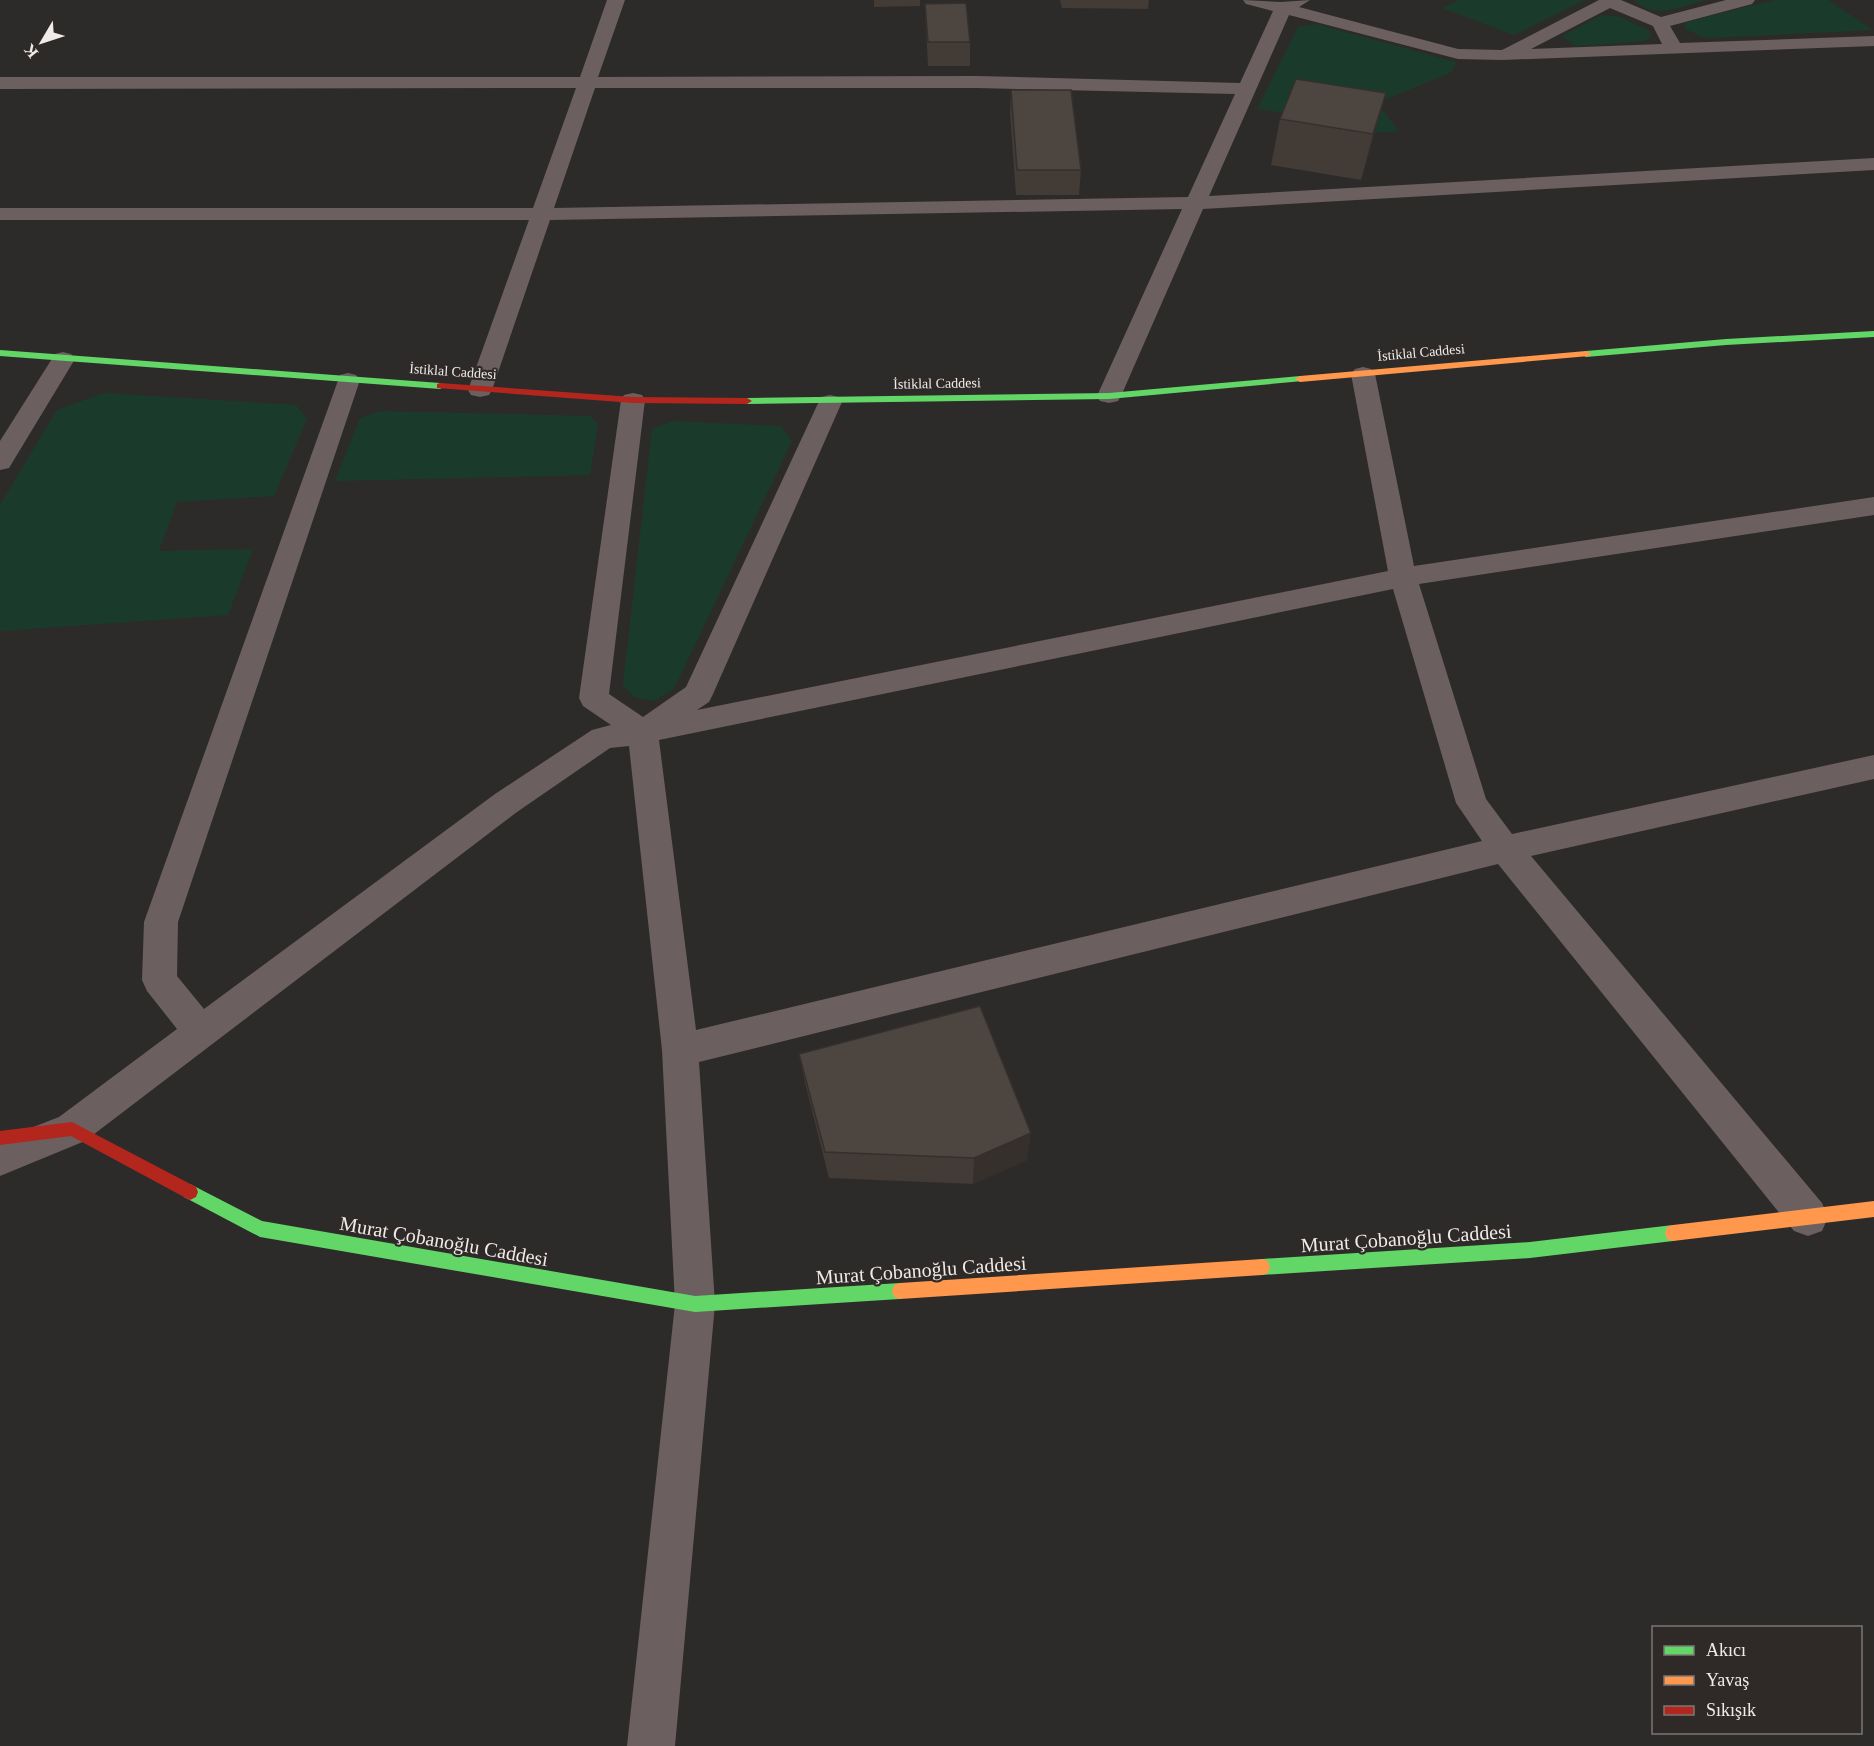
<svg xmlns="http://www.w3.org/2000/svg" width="1874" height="1746" font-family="Georgia,serif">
	<rect width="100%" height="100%" fill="#2d2b29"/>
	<path fill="#1a3b2c" d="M1459,0h126l-71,35 -72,-27z
		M1635,0h71c-20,5 -54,21 -71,0z
		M1775,0h53l45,30 -167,8 -21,-9 -1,-5 6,-3z
		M1602,15l18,2 30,14 1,6 -5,4 -70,5 -14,-10z
		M1316,24l140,38 -4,10 -75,31 22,28 -28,2 -11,-10 -103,-14 41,-82z
		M104,393l192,12 11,14 -33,77 -97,6 -18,49 94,-2 -25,66 -228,16v-126l57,-95z
		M380,411l210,5 8,7 -8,52 -255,6 25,-63z
		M672,421l109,5 11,15 -118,248 -21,12 -19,-4 -11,-12 29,-256z"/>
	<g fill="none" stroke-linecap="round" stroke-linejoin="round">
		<path fill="#6b605f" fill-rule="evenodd" d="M607,0h18l-27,77 379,-1 263,7 33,-72 -27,-7 -3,-4 38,2 29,-2 -11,7 159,42 44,1 97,-50h22l40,17 65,-17h29l-3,4 -82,22 10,17 194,-7v10l-372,14 -44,-1 -169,-44 -80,181 665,-38v12l-671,39 -82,187 -3,5 -9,2 -9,-2 -3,-5 85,-187 -632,11 -58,170 -3,5 -9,2 -9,-2 -3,-5 61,-170h-529v-12h533l43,-120 -576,1v-12h580zM1610,8l43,18 9,18 -131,5zM595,88h382l258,6 -47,103 -634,11z
			M63,352l8,2 4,5 -66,109 -9,2v-29l55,-87z
			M1363,367l8,2 4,5 39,192 460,-69v18l-455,69 67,215 26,35 362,-79v24l-343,77 291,347 6,14 -6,14 -14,5 -14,-5 -296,-367 -799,198 16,242 -40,442h-48l48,-442 -13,-254 -33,-304 -19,2 -93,64 -432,329 -85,35v-36l59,-23 118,-88 -30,-38 -5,-11 2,-58 196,-547 8,-2 8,2 4,5 -182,542 -1,54 27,33 291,-215 97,-64 19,-5 -28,-19 -4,-8 42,-298 3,-5 9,-2 9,2 3,5 -36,294 34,23 43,-30 135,-290 9,-2 9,2 3,5 -129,292 -4,8 -12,8 691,-139 -37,-197 4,-5zM1393,589l63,214 26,38 -786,189 -37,-290z"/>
		<path fill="#63d668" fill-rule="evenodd" d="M1874,331v6l-148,8 -140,12 -5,-3 5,-3 140,-12z
			M0,350l440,33 5,3 -5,3 -440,-33z
			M1300,376l3,1v4l-194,18 -362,5 -5,-3 5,-3 362,-5z
			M190,1184l72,37 433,75 205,-13 6,2 2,6 -2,6 -6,2 -205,13 -435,-75 -76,-40 -2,-5 2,-5z
			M1673,1225l6,2 2,6 -2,6 -6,2 -143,17 -268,17 -6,-2 -2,-6 2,-6 6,-2 268,-17z"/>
		<path fill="#ff974d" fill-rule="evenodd" d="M1586,351l5,3 -2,2 -289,26 -5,-3 5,-3z
			M1874,1201v16l-201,24 -6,-2 -2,-6 2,-6 6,-2z
			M1262,1259l6,2 2,6 -2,6 -6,2 -362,24 -6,-2 -2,-6 2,-6 6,-2z"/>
		<path fill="#b3261e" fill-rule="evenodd" d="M440,383l193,14 114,1 5,3 -5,3 -114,-1 -196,-15v-4z
			M72,1122l124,65 2,5 -2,5 -6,3 -6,-3 -113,-61 -71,9v-14z"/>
	</g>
	<path fill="#423b36" d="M874,0h46v6l-46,1z
		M1060,0h89l-1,9 -86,-1z
		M925,4l45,38v24h-42l-2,-39z
		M1011,90l70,80 -2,25h-63l-6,-81z
		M1386,93l-25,87 -90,-15 9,-46z
		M799,1054l228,106 -54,24 -144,-6 -24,-95z"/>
	<path fill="#36302c" d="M1386,93l-13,46 -12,41 12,-46z
		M1031,1133l-4,27 -54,24 1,-26z"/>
	<path fill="#4d453f" stroke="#36302c" stroke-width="1.5" d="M966,3l4,39h-42l-3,-38z
		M1296,79l90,14 -13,41 -93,-15z
		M1011,90h60l10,80h-64z
		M980,1006l51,127 -57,25 -149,-6 -26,-98z"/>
	<g text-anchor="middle" stroke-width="4.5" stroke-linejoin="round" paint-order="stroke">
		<g font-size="14" fill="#eeebe9" stroke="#2f2a27">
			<text transform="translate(1421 352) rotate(-5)" y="5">İstiklal Caddesi</text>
			<text transform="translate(453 371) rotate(4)" y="5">İstiklal Caddesi</text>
			<text transform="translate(937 383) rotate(-1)" y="5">İstiklal Caddesi</text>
		</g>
		<g font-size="20" fill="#eeebe9" stroke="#2f2a27">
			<text transform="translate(1406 1238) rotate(-4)" y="7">Murat Çobanoğlu Caddesi</text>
			<text transform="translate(444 1241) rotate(10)" y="7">Murat Çobanoğlu Caddesi</text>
			<text transform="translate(921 1270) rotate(-4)" y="7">Murat Çobanoğlu Caddesi</text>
		</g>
	</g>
	<rect x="1652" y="1626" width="210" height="108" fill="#2f2a27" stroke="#7b7775" stroke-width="1.5"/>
	<rect x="1664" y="1646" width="30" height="9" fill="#63d668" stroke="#7b7775" stroke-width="1.5"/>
	<text x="1706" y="1656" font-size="18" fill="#eeebe9">Akıcı</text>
	<rect x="1664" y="1676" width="30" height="9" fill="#ff974d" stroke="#7b7775" stroke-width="1.5"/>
	<text x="1706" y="1686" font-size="18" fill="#eeebe9">Yavaş</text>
	<rect x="1664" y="1706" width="30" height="9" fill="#b3261e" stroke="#7b7775" stroke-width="1.5"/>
	<text x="1706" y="1716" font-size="18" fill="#eeebe9">Sıkışık</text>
	<g transform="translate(42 42) rotate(231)" stroke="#2f2a27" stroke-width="4.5" paint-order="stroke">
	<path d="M0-4.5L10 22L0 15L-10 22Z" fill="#eeebe9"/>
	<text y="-9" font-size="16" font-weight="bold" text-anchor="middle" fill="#eeebe9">K</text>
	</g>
</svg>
